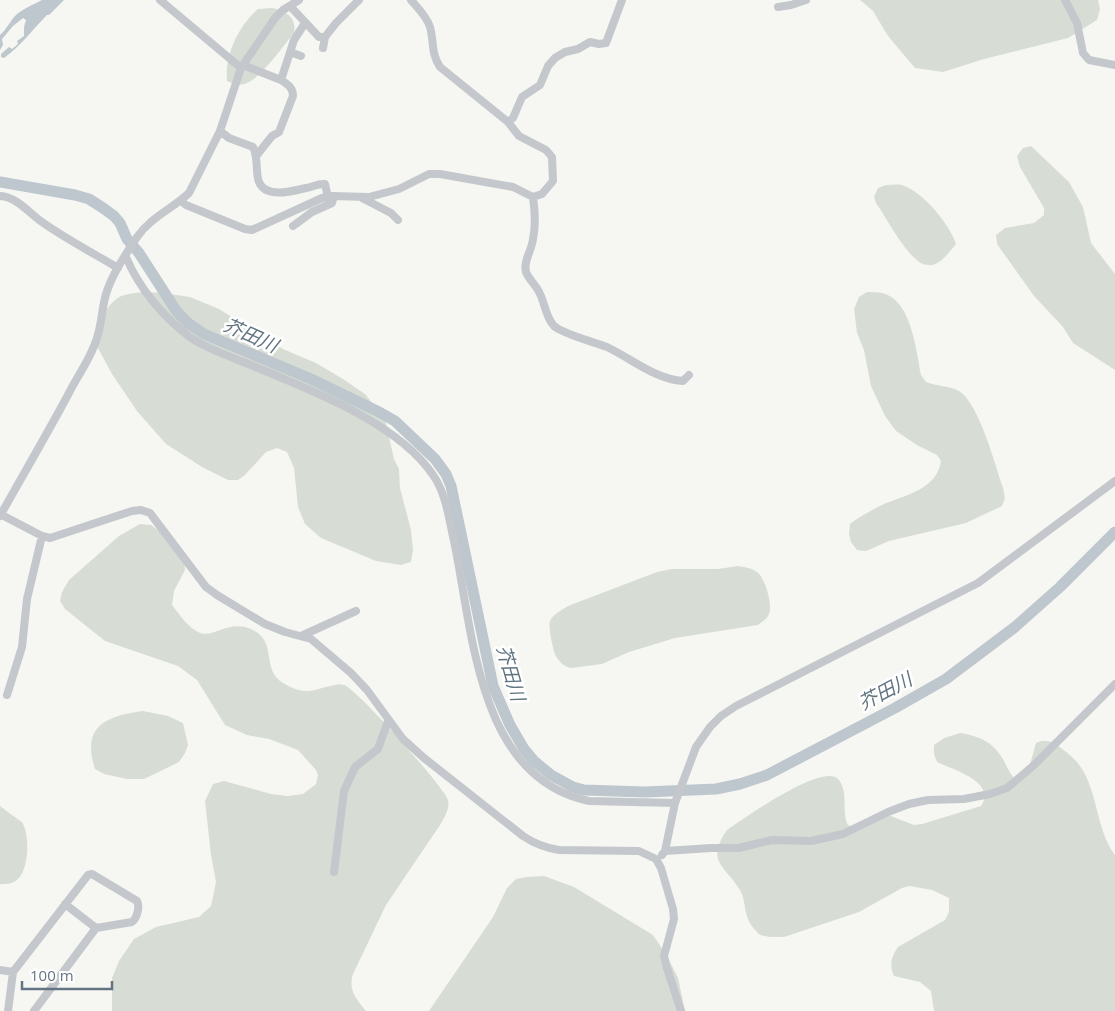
<svg xmlns="http://www.w3.org/2000/svg" width="1115" height="1011" font-family="'Open Sans','Noto Sans JP',sans-serif">
	<rect width="100%" height="100%" fill="#f6f7f3"/>
	<path fill="#d7ddd4" d="M860,0h238l2,9 -3,11 -29,18 -84,21 -41,13 -28,-4 -27,-32 -15,-25z
		M272,8c14,3 25,9 22,25 -10,12 -34,46 -47,50 -7,3 -14,1 -20,-2 -2,-27 11,-54 31,-72z
		M1031,146l38,36 14,25 8,36 24,31v96l-42,-27 -10,-16 -29,-31 -37,-52 -1,-9 9,-7 29,-5 10,-8v-7l-24,-41 -3,-11 6,-8z
		M886,185c5,0 11,-1 16,0 20,6 48,39 54,59 -7,8 -14,19 -24,21 -3,0 -8,0 -11,-2 -15,-8 -34,-44 -45,-60l-2,-6 4,-9z
		M145,292l18,1 27,4 29,12 64,40 33,14 27,16 22,15 20,25 9,40 5,10 1,19 11,42 2,20 -2,12 -10,3 -25,-4 -55,-23 -16,-14 -7,-17 -4,-39 -7,-16 -10,-4 -11,4 -21,23 -7,5h-10l-26,-13 -36,-23 -29,-33 -25,-37 -18,-33c3,-13 10,-32 20,-40 8,-8 21,-8 31,-9z
		M867,292c4,0 11,0 15,1 30,7 34,58 39,82l5,7c10,4 24,4 33,9 20,12 36,74 44,97l2,10 -3,8 -36,17 -77,18 -23,10 -9,-1 -6,-8 -2,-8 1,-10c10,-8 22,-14 34,-20 22,-9 53,-15 57,-43l-4,-6 -20,-10 -21,-14 -11,-15 -14,-30 -7,-36 -7,-17 -3,-24 5,-12z
		M140,524l11,1 17,12 16,23 1,10 -11,21 -2,14c7,9 16,22 26,27 16,8 30,-14 55,-2 24,13 9,36 27,51 7,5 20,11 28,10 7,0 15,-4 22,-5 6,-1 8,-3 14,-1 12,3 101,103 104,115 2,9 -4,18 -8,25l-54,80 -33,69c-5,16 3,25 13,37h-254v-33l7,-17 15,-22 22,-12 43,-10 12,-11 5,-24 -5,-27 -6,-54 8,-17 11,-3 47,13 17,2 15,-2 13,-10 2,-9 -2,-5 -18,-20 -29,-11 -22,-4 -22,-10 -28,-45 -19,-14 -73,-25 -40,-32 -5,-8 2,-9 7,-12 50,-44z
		M738,566c6,1 14,2 19,6 8,5 16,34 12,42 -2,5 -7,8 -11,11l-83,13 -46,14 -27,12 -31,4c-6,-1 -12,-6 -15,-12 -3,-5 -8,-30 -6,-35 3,-7 12,-11 18,-15l89,-34 15,-3h46z
		M143,711l25,5 15,7 5,22 -3,8 -6,9 -10,5 -25,12h-17l-23,-5 -9,-5c-14,-43 11,-53 48,-58z
		M960,733c19,3 33,9 43,26 5,9 7,17 16,23l6,-5 4,-9 7,-25c10,-5 17,-1 25,5 5,4 11,8 15,13 22,24 19,68 39,94v156h-181l-3,-20 -11,-9 -26,-6c-5,-11 -3,-19 4,-29l47,-27 4,-8v-14l-17,-8 -22,-4 -8,2 -43,24 -75,25h-14l-10,-2c-5,-5 -11,-11 -13,-19 -3,-9 -2,-17 -7,-26 -15,-25 -35,-28 -13,-60 15,-10 98,-70 112,-50 10,14 2,32 9,45l5,2 35,-12 26,10 8,-1 59,-18c16,-24 -27,-36 -44,-44l-3,-8v-9l10,-7z
		M0,806c5,4 19,14 22,16 8,12 7,47 -4,57 -5,5 -12,5 -18,5z
		M544,876l30,11 79,48 14,21 11,22 7,33h-256l64,-94 14,-29 9,-9 11,-2z"/>
	<path fill="#bdc7cd" d="M42,0h22l-15,15h-2c-15,15 -26,31 -43,43l-3,-1v-3l8,-7 3,2 6,-5 -1,-3 7,-5v-9l2,-7 -3,-2 -10,8 -11,13 1,6 -3,5v-15c7,-6 10,-14 16,-20 8,-7 17,-10 26,-15z"/>
	<g fill="none" stroke-linecap="round" stroke-linejoin="round">
		<path stroke="#bdc7cd" stroke-width="11" d="M0,182l75,13 14,4 14,9 11,8 6,7 7,16 12,14 38,59 11,11 16,11 107,45 68,33 16,9 40,38 11,15 5,12 42,200 17,39 14,24 10,12 17,14 22,12 11,3 61,2 71,-3 24,-5 27,-9 128,-67 51,-29 69,-52 45,-40 55,-55"/>
		<path stroke="#c4c7cb" stroke-width="8" d="M160,0l81,68
			M1065,0l12,23 6,30 6,7 26,5
			M290,6l29,31h6l11,-14 23,-23
			M778,7l13,-2 15,-5
			M323,48l2,-11
			M290,52l11,4
			M244,64l4,3 33,13
			M508,122l5,-4 9,-21 18,-12 8,-19 7,-8 10,-6 13,-3 12,-7 9,2 7,-1 16,-43
			M220,131l9,7 24,9c6,12 2,25 6,35 7,17 34,9 47,6 7,-1 12,-5 19,-4l3,13
			M257,155l15,-19 7,-4 14,-36c0,-9 -6,-12 -12,-16l13,-40 11,-17
			M0,196c17,1 29,17 42,26 24,17 51,31 76,46
			M533,197c2,14 3,28 0,42 -1,11 -10,22 -7,33 3,8 11,14 14,22 5,10 6,24 14,32 9,8 40,16 53,21 25,12 48,32 76,34l6,-6
			M362,198l29,15 7,7
			M181,201l5,4 59,24 7,1 70,-32 9,-2 38,1 30,-8 30,-15h11l73,13 20,10 9,-3 11,-13 -1,-24 -6,-7 -27,-14 -11,-14 -68,-55c-9,-13 -6,-26 -10,-40 -3,-10 -12,-19 -19,-27
			M293,226l19,-14 20,-9 2,-7
			M126,257c13,31 37,60 64,80 15,11 39,19 56,26 59,25 151,58 187,112 13,18 16,44 21,66 19,89 23,237 135,260l86,2
			M0,514l42,22 8,2 82,-27 9,-1 9,3 56,74 11,8 48,29 20,8 26,7 40,34 16,17 36,49 21,19 99,78c12,8 22,12 36,14l80,1 17,8 5,9 12,41 1,10 -10,37 2,9 15,46
			M0,516c23,-41 47,-82 69,-123 8,-16 19,-31 25,-47 8,-17 7,-35 12,-52 6,-20 20,-40 31,-57 14,-20 35,-28 52,-44l31,-62 21,-63 34,-50 8,-8 16,-10
			M301,636l55,-25
			M7,695l15,-48 5,-48 15,-63
			M665,851l10,-48 21,-56 14,-20 11,-11 15,-10 242,-123 137,-102
			M662,855l3,-4 46,-3h28l33,-8 39,1 32,-7 45,-22 21,-8 19,-4 36,-1 26,-5 17,-6 26,-22 82,-82
			M334,872l10,-81 11,-24 23,-18 10,-28
			M65,904l31,24
			M0,970l13,2 -5,39
			M13,972l75,-97 4,-1 45,27c3,6 0,17 -5,21l-36,6 -62,83"/>
	</g>
	<g text-anchor="middle" stroke-width="5" stroke-linejoin="round" paint-order="stroke">
		<g font-size="19" font-style="italic" fill="#617581" stroke="#fff">
			<text transform="translate(251 335) rotate(24)" y="7">芥田川</text>
			<text transform="translate(511 673) rotate(74)" y="7">芥田川</text>
			<text transform="translate(885 691) rotate(-28)" y="7">芥田川</text>
		</g>
	</g>
	<path d="M22 981v8h90v-8" fill="none" stroke="#657484" stroke-width="2.5"/>
	<text x="30" y="981" font-size="15" fill="#657484" stroke="#ffffff" stroke-width="4" paint-order="stroke">100 m</text>
</svg>
